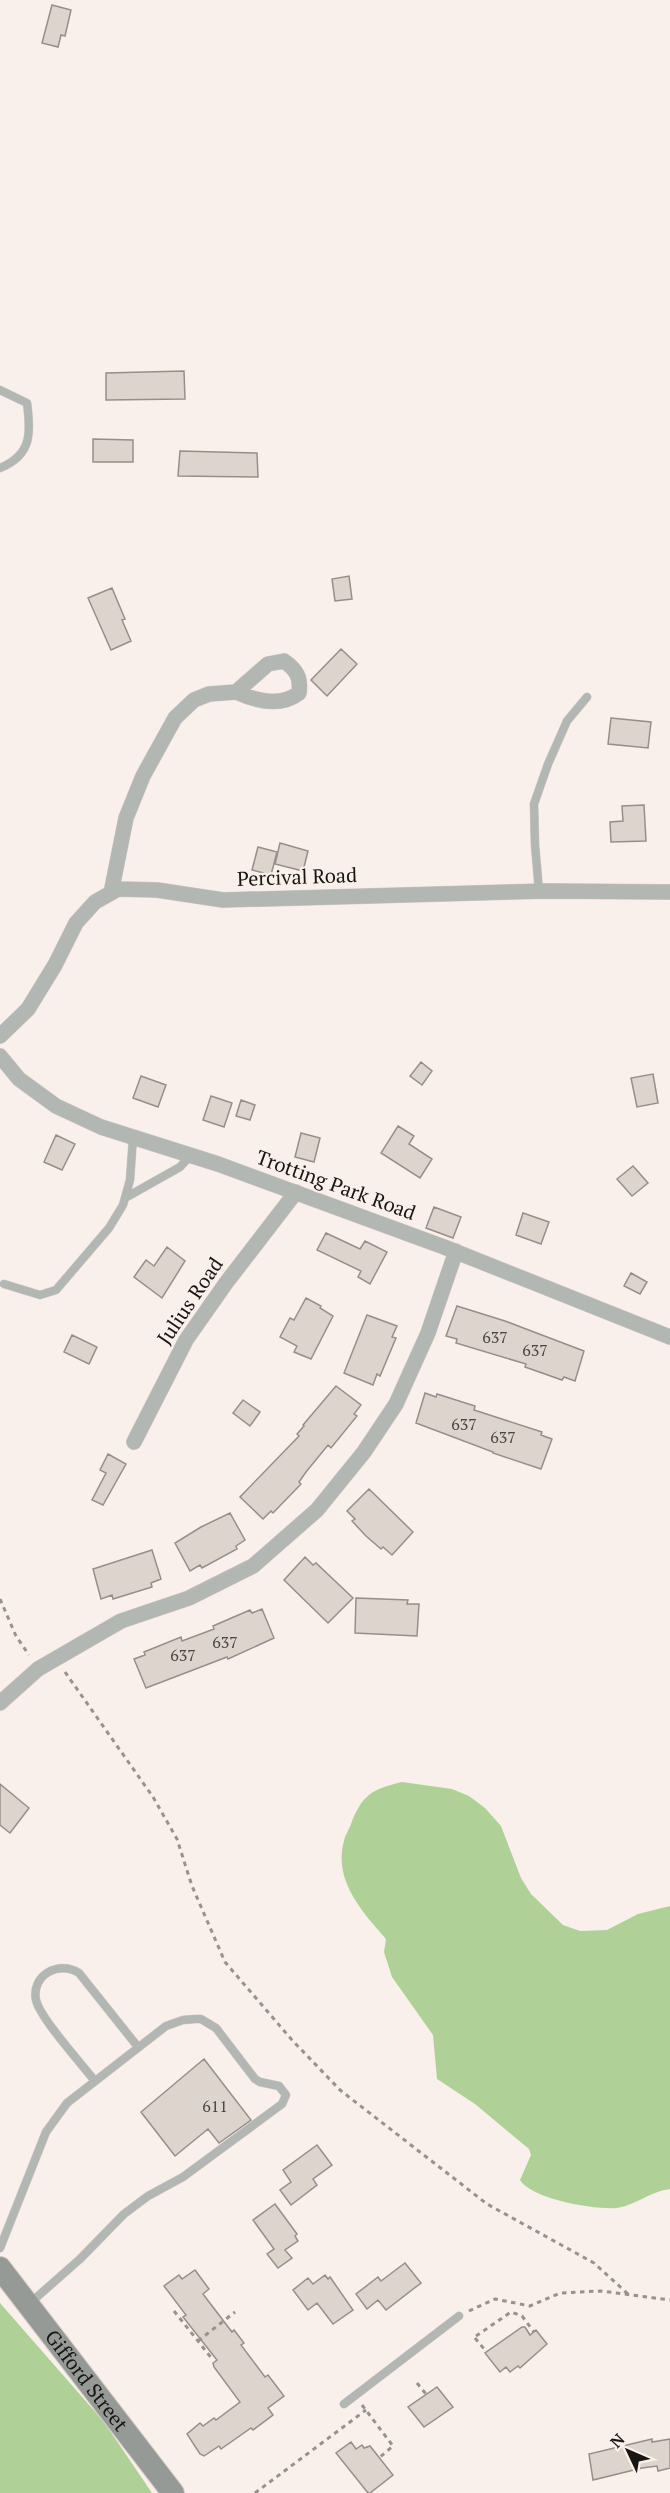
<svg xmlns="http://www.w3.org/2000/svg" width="670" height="2493" font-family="'PT Serif',serif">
	<rect width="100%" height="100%" fill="#faf0eb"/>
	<path fill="#afd197" d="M402,1782l50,7 17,7 16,12 16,18 20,52 10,16 32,31 17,6 27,-1 31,-16 32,-8v283c-19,2 -34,16 -53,19 -22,2 -86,-9 -97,-28l11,-25 -2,-6 -54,-45 -38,-25 -4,-44 -41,-58 -8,-25 2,-13c-24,-27 -53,-59 -42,-98 1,-6 5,-11 7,-17 11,-29 21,-35 51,-42z
		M0,2303l104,119 48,71h-152z"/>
	<path fill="#ded4ce" stroke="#988e89" stroke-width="1.5" d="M52,5l19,5 -6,26 -4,-1 -3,12 -16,-4z
		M184,371l1,28 -79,1v-27z
		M93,439l40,1v22h-40z
		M180,451l77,2 1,24 -80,-1z
		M349,576l3,23 -17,2 -3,-22z
		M112,588l13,31 -3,1 9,21 -20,9 -23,-52z
		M341,649l16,15 -30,32 -16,-16z
		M611,718l40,4 -3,26 -40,-4z
		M644,805l2,36 -35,1 -1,-20 13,-1 -1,-15z
		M280,843l28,8 -5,20 -28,-7z
		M258,847l19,5 -6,23 -19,-5z
		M421,1062l11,9 -10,14 -12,-9z
		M653,1074l5,29 -21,4 -6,-29z
		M141,1076l25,9 -8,22 -25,-9z
		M211,1096l21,7 -8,24 -21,-7z
		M241,1100l14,5 -5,15 -14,-4z
		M398,1126l16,10 -5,8 23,15 -12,19 -39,-25z
		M301,1133l19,5 -6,24 -19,-5z
		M56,1135l19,9 -13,26 -18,-8z
		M633,1166l15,17 -16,13 -15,-17z
		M434,1207l27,10 -8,21 -27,-10z
		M523,1213l26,9 -8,22 -25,-9z
		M326,1233l34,16 5,-8 22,11 -17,32 -12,-7 3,-6 -44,-21z
		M167,1247l18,14 -23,37 -28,-21 12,-17 8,6z
		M631,1273l16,9 -7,12 -16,-8z
		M306,1298l15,8 -1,2 13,8 -22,43 -17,-7 3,-6 -17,-9 10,-19 4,2z
		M457,1306l48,15 79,30 -9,30 -11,-4 -2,3 -37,-13 1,-3 -70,-21 1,-4 -11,-3z
		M367,1315l30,11 -5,11 4,1 -16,38 -3,-2 -4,11 -29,-12z
		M72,1335l25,12 -8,17 -25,-12z
		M336,1386l25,19 -7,9 3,2 -26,32 -3,-3 -22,27 -7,10 2,2 -28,29 -2,-2 -8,8 -23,-22 59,-61 -2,-2 7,-8 -1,-1z
		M425,1393l11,4 1,-3 38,12 -1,4 68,22 -1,3 11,4 -11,30 -48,-16v-1l-77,-29z
		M243,1400l17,12 -10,14 -17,-13z
		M108,1454l18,10 -23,41 -11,-5 14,-27 -6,-3z
		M369,1489l44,43 -21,23 -9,-8 -2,2 -15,-13 -14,-15 3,-2 -8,-8z
		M230,1513l15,27 -9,6 1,3 -35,19 -2,-3 -10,6 -15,-28 26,-16z
		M152,1550l9,29 -10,4 1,4 -39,12 -1,-4 -11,4 -8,-30z
		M305,1557l8,8 3,-2 37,35 -25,25 -44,-43z
		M356,1598l52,2 -1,4h12l-2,32 -62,-3z
		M262,1609l12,29 -46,21 -1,-2 -81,31 -12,-29 11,-4 -1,-3 37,-15 1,4 32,-12 -1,-3 37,-16 2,3z
		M0,1784l29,24 -19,25 -10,-8z
		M204,2059l47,61 -32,23 -11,-14 -33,27 -34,-44z
		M317,2145l15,20 -19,14 4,6 -26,20 -11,-15 11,-8 -8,-12z
		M275,2204l22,30 -2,2 3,5 -13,9 7,8 -14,10 -11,-14 7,-5 -21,-29z
		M405,2263l16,20 -35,27 -8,-10 -11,9 -11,-15 22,-17 3,4z
		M195,2270l14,19 -6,5 29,38 2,-2 10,13 -3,2 24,32 3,-2 16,21 -16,12 5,7 -20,15 -2,-2 -30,21 -2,-3 -15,10 -4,-2 -13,-20 13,-11 3,3 11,-8 2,2 24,-18 -26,-35 -1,-4 4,-3 -34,-43 3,-2 -22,-29 15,-11 3,4z
		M325,2275l3,4 2,-2 23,33 -20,14 -16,-21 -9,7 -15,-20 15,-12 5,6z
		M522,2327h3l5,8 6,-5 11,14 -27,24 -2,-2 -8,6 -4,-5 -6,5 -15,-19z
		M437,2387l16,20 -29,20 -16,-20z
		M652,2439v3l18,-3v29l-12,3 -1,-5 -15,2 -49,12 -4,-26z
		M351,2442l5,7 6,-4 2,3 6,-2 23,29 -23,18h-2l-32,-40z"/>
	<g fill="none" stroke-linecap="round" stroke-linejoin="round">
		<defs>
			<path id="lane" d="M0,390l27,13c4,30 5,52 -27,65
				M539,891l-4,-46 -1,-41 14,-40 19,-43 20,-24
				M125,1198l55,-31 11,-12
				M4,1284l36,11 16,-5 53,-62 14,-23 7,-25 3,-43
				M94,2080c-13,-17 -54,-62 -58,-80 -5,-25 23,-40 43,-27l59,74
				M0,2248l46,-116 21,-29 99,-77 17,-6 12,-1h6l15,9 39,51 5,3 19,4 7,9 -4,9 -99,73 -35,19 -24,18 -44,45 -51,45
				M344,2404l115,-88"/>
			<path id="street" d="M111,893l15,-75 17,-42 32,-58 19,-18 15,-6 27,-2 32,-28 16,-3c13,9 17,17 15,32 -18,14 -43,8 -63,-1
				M0,1036l28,-27 27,-44 21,-42 19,-21 23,-13 39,1 66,10 324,-9 123,1
				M0,1056l19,23 37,27 45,21 117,37 226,83 226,90
				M134,1442l52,-102 40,-57 70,-91
				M0,1703l38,-34 83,-48 68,-23 64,-32 64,-56 47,-58 32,-48 32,-71 28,-82"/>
			<g id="secondary">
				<path id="s1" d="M0,2268l173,225"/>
			</g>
		</defs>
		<use href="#lane" stroke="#d6cdc8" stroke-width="9"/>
		<use href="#street" stroke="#d6cdc8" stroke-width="16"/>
		<use href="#secondary" stroke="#d6cdc8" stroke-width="24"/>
		<path stroke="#98918d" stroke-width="3" stroke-dasharray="4.5 4.5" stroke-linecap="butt" d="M0,1599l16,37 13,19
			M65,1672l88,125 24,42 15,47 33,76 67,78 48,50 147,114 107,59 34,31
			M174,2311l39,49
			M469,2311l26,-12 35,7 30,-13 41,-2 69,9
			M476,2336l35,-24 11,4 12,16
			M475,2338l10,12
			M198,2341l37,-29
			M417,2383l9,11
			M362,2405l31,41 -14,12
			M255,2493l111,-83"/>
		<use href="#lane" stroke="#b3b7b4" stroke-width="8"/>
		<use href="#street" stroke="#b3b7b4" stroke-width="15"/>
		<use href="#secondary" stroke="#959a96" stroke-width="22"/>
	</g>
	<g text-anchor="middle" stroke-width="4.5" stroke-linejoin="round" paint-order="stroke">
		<g font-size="16" fill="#4a4542">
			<text x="495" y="1343">637</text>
			<text x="535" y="1356">637</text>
			<text x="464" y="1430">637</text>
			<text x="503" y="1443">637</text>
			<text x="225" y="1648">637</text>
			<text x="183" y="1661">637</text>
			<text x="215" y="2112">611</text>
		</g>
		<g font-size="20" fill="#191513" stroke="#faf0eb">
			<text transform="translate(297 877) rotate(-2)" y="7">Percival Road</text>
			<text transform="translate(336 1185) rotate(20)" y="7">Trotting Park Road</text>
			<text transform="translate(190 1301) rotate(-56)" y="7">Julius Road</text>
			<text dy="7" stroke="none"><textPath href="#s1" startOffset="142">Gifford Street</textPath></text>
		</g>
	</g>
	<g transform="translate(628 2451) rotate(314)" stroke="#faf0eb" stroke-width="4.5" paint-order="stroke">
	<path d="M0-4.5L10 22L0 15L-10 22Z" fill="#191513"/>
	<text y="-9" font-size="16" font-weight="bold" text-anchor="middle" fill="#191513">N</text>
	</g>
</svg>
